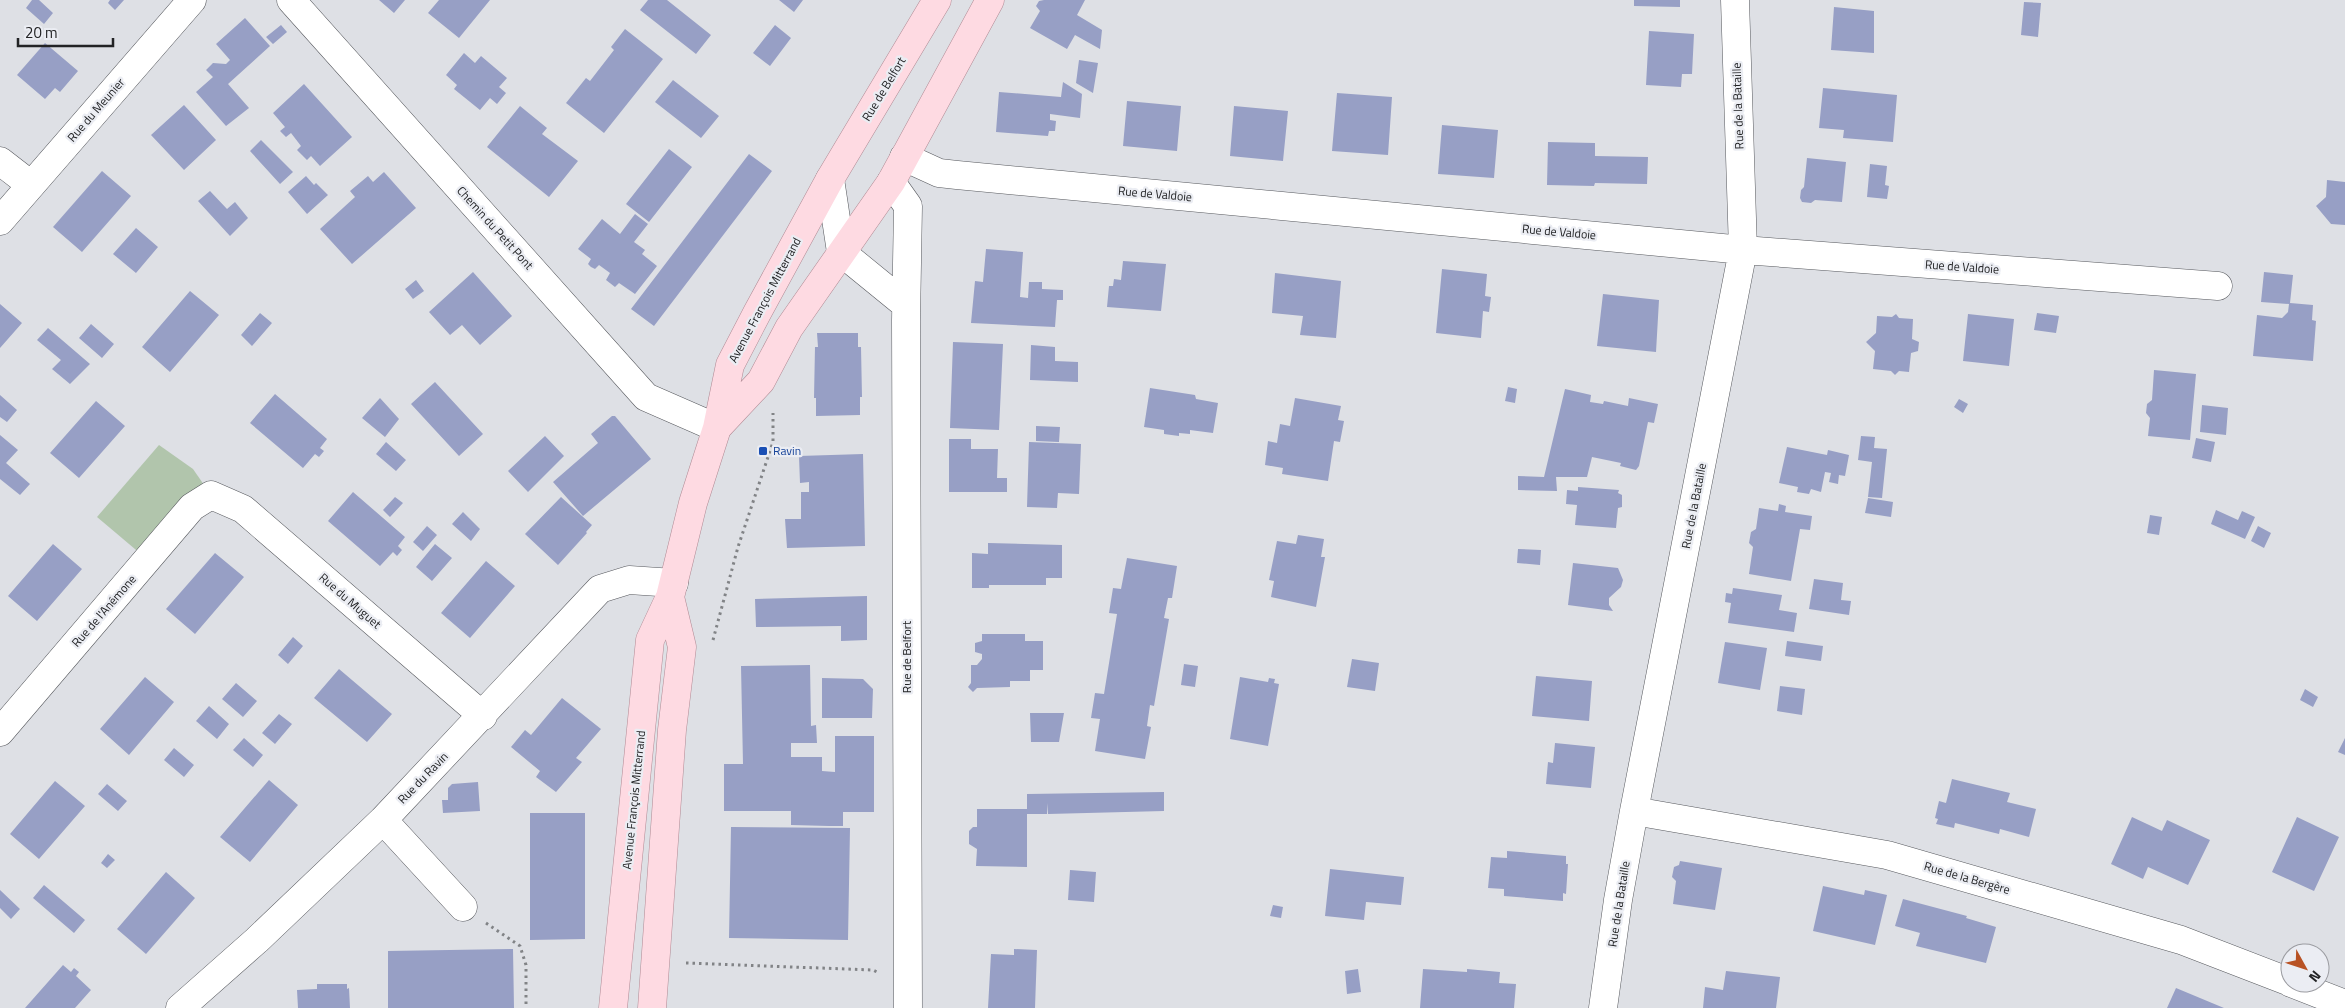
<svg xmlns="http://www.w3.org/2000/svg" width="2345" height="1008" font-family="'Titillium Web',sans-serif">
	<rect width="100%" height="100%" fill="#dee0e5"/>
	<path fill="#b1c5ac" d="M159,445l34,24 18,26 -63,65 -51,-43z"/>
	<path fill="#979fc5" d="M32,0h7l14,13 -9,11 -18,-16z
		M110,0h14l-9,10 -7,-7z
		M379,0h26l-11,13z
		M439,0h51l-31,38 -31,-25z
		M648,0h19l44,35 -15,19 -56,-44z
		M779,0h24l-9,12z
		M1044,0h41l-8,15 25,15 -2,19 -25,-14 -8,14 -37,-21 10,-17 -4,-5 3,-5z
		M1634,0h46v7l-46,-1z
		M2024,2l17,1 -3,34 -17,-2z
		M1834,7l40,4v42l-43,-3z
		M245,18l25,28 -42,38 21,24 -23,18 -30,-34 17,-15 -7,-7 7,-7 13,1 4,-4 -14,-16z
		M281,25l6,7 -14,12 -7,-7z
		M775,25l16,13 -21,28 -17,-13z
		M625,29l38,30 -59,74 -38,-30 20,-25 4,3 24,-31 -3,-3z
		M1649,31l45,3 -2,40h-10l-1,13 -35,-2z
		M45,43l33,28 -18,21 -5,-4 -10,11 -28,-24z
		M464,53l11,10 6,-7 26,22 -8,9 7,6 -9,11 -7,-6 -10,12 -26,-21 3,-4 -11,-10z
		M1079,60l19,3 -5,30 -17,-10z
		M673,80l46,36 -18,22 -46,-36z
		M1063,82l19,12 -2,24 -30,-4v6l6,1 -1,10h-6l-1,5 -52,-4 3,-40 62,5z
		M304,84l48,53 -32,29 -9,-10 -4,4 -10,-10 4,-4 -10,-13 -5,4 -6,-6 5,-4 -12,-14z
		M1823,88l74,7 -4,47 -50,-4 1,-8 -25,-2z
		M1337,93l55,4 -4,58 -56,-4z
		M1127,101l54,5 -4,45 -54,-5z
		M184,105l32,35 -32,30 -33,-35z
		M520,106l27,22 -5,6 36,27 -29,36 -62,-50z
		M1234,106l54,5 -5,50 -53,-5z
		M1442,125l56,5 -4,48 -56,-4z
		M261,140l32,32 -13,12 -30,-33z
		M1548,142l47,1v13l53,1 -1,27 -52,-1 -1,3 -47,-1z
		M669,149l23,18 -43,55 -23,-18z
		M749,154l23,17 -118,155 -23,-17z
		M1807,158l39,4 -4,40 -27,-2 -4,3 -9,-1 -2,-4 1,-8 3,-3z
		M1870,164l17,2 -2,19 4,1 -2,13 -20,-2z
		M102,171l29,25 -49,56 -29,-25z
		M384,172l32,36 -64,56 -32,-35 35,-32 -5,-6 18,-15 5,6z
		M306,176l8,9 2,-2 12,12 -21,19 -19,-22z
		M2327,180l18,2v43l-14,-1 -15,-18 10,-9z
		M210,191l17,18 8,-7 13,16 -18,18 -32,-35z
		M635,214l13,10 -14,18 11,8 -3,4 15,12 -22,28 -16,-11 -4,4 -9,-7 4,-7 -11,-8 -4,4 -4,-2 -3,-3 3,-5 -13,-10 24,-30 18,15z
		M136,228l22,19 -22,26 -23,-19z
		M986,249l37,3 -3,45 8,1 1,-16h13v7l21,1v10h-6l-2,27 -84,-4 4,-42 8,1z
		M1123,261l43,3 -5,47 -54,-4 2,-21h4l1,-7 7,1z
		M1442,269l45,5 -2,22 6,1 -2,15 -6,-1 -2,27 -45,-5z
		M473,272l39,44 -32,29 -18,-20 -12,10 -21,-23z
		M2264,272l29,3 -3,28 23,2 -1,15 4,1 -3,40 -60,-5 4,-41 25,3 6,-6 1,-8 -28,-2z
		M1275,273l66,8 -5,57 -36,-3 3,-19 -31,-3z
		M416,280l8,11 -11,8 -8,-10z
		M190,291l29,24 -49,57 -28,-25z
		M1603,294l56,6 -3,52 -59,-6z
		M0,304l22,19 -22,25z
		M260,313l12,10 -20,23 -11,-11z
		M2037,313l22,3 -3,17 -22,-3z
		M1896,314l3,4 14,1 -1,20 7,3 -1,9 -7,2 -2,19 -10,-1 -4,4 -4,-4 -18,-2 2,-18 -9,-9 10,-9 1,-17 15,1z
		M1968,314l46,5 -5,47 -46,-5z
		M91,324l23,20 -12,14 -23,-20z
		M48,328l42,36 -20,20 -18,-15 9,-9 -24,-20z
		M817,333h41v14h3l1,50h-2v18l-44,1v-18h-2l1,-51h3z
		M953,342l50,2 -4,86 -49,-2z
		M1031,345l24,2v14l23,1v20l-48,-2z
		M2154,370l42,4 -6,66 -42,-4 2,-18 -4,-5 1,-9 5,-4z
		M435,382l48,52 -24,22 -48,-52z
		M1508,387l9,2 -2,14 -10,-2z
		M1150,388l45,7 1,4 22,4 -5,30 -23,-3v4l-11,-1v3l-15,-2v-4l-20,-3z
		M1565,389l26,6 -1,7 13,2 1,-3 24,5 1,-8 29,6 -4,19 -6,-1 -9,44 -3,4 -16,-4 1,-3 -29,-6 -5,20h-31l1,14 -39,-1v-14l26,1z
		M275,394l52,45 -7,9 4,3 -5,6 -4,-3 -12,14 -53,-45z
		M0,395l17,15 -10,12 -7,-5z
		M380,398l19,21 -14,18 -23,-19z
		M1295,398l46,8 -3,14 6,1 -4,21 -6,-1 -6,40 -46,-7 1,-6 -18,-3 3,-24 9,2 3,-19 10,2z
		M1959,399l9,5 -5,9 -9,-6z
		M96,401l29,25 -46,52 -29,-25z
		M2202,405l26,3 -2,27 -26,-3z
		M612,416h3l36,43 -68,57 -30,-34 45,-39 -7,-9z
		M1036,426l24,1 -1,15 -23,-1z
		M0,435l18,15 -12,13 24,21 -10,11 -20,-16z
		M545,436l19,20 -36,36 -20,-21z
		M1861,436l14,1 -1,11 13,1 -5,49 -14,-1 4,-35 -14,-2z
		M2196,438l19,4 -4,20 -19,-4z
		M949,439h22v10h27l-1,29h10v14h-58z
		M386,442l20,18 -10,11 -20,-17z
		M1029,442l52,2 -2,50 -21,-1 -1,15 -30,-1z
		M1787,447l40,8 1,-5 21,5 -4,21 -6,-1 -1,9 -9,-2 2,-9 -6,-1 -4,20 -10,-3 -2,5 -12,-2 1,-5 -19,-4z
		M863,454l2,92 -78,2 -2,-29h16v-27h8v-10l-9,1 -1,-27z
		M1578,487l41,3 -1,3 4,2v12l-4,1 -2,20 -41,-3 2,-20 -11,-1 1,-14 11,1z
		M353,492l52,45 -7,9 4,4 -5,6 -4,-4 -13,14 -52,-45z
		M395,497l8,6 -13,14 -7,-7z
		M561,497l31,28 -6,7 1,1 -29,32 -33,-31z
		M1868,498l25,4 -2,15 -26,-4z
		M1779,504l7,2 -1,6 27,4 -2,14 -10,-1 -9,52 -42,-7 4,-27 -4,-4 2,-11 5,-3 3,-21 19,3z
		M2216,510l22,10 4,-9 13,6 -10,22 -34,-15z
		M463,512l17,17 -9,12 -19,-17z
		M2150,515l12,2 -3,18 -12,-2z
		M427,526l10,9 -14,16 -10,-9z
		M2258,526l13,7 -7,15 -13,-7z
		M1298,535l26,4 -3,18h4l-9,50 -45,-10 3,-16 -5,-1 8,-39 19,3z
		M988,543l74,2v33h-16v7h-57v3h-17v-35l16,1z
		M53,544l29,25 -45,52 -29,-25z
		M435,544l17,14 -20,23 -16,-14z
		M1518,549l23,1 -1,15 -23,-2z
		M215,553l29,24 -49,57 -29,-25z
		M1127,558l50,8 -5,32h-4l-4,20 5,1 -15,87 -4,-1 -3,21 4,1 -6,32 -50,-8 5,-32 -9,-1 4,-25 9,1 13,-80 -8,-1 4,-25 8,1z
		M486,561l29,25 -45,52 -29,-25z
		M1573,563l45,5 5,12 -2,7 -12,11v7l4,6 -45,-6z
		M1814,579l29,4 -2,17 10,1 -2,14 -40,-6z
		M1733,588l49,7 -3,15 18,3 -3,19 -66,-9 3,-20 -6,-1 1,-9 6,1z
		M867,596v44l-26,1v-15l-85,1 -1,-28z
		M982,634h43v7h18v29h-13v11h-20v6l-33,1 -4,4 -5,-5 3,-4v-18h6l5,-6v-5l-7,-2v-9l7,-2z
		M293,637l10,9 -15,18 -10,-9z
		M1787,641l36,5 -2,15 -36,-5z
		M1725,642l42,6 -7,42 -42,-7z
		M1352,659l27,4 -4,28 -28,-4z
		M1184,664l14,2 -3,21 -14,-2z
		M810,665l1,61 5,-1 1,18h-26v14h31v14l13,1v-36h39v76h-31v14h-14l-38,-1v-14h-67v-47h19l-2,-98z
		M339,669l53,45 -25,28 -53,-44z
		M1536,676l56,5 -3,40 -57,-5z
		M145,677l29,25 -45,53 -29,-26z
		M1240,677l28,5 1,-4 6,1 -1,4 5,1 -11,62 -38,-7z
		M822,678l41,1 10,10 -1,29h-50z
		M236,683l21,18 -14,16 -21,-18z
		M1780,686l25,3 -3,26 -25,-4z
		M2305,689l13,8 -5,10 -13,-7z
		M562,698l39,31 -25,29 6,4 -26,30 -20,-15 4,-6 -29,-24 14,-17 6,5z
		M209,706l20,18 -12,15 -21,-18z
		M1030,713h34l-5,29h-28z
		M279,714l13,10 -17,20 -13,-11z
		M244,738l19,17 -10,12 -20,-17z
		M2345,738v17l-7,-3z
		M1555,743l40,4 -4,41 -45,-4 2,-22 5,1z
		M174,748l20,17 -10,12 -20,-17z
		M1952,779l58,14 -3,9 29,7 -7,28 -29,-8 -1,5 -44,-11 -1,5 -18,-4 2,-5 -3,-1 4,-17 7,2z
		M269,780l29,25 -48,57 -30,-25z
		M55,781l30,25 -46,53 -29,-25z
		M478,782l2,29 -37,2 -1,-13h6v-12l4,-4z
		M107,784l20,17 -9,10 -20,-17z
		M1164,792v19l-116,3 -1,-11v11h-20v53l-51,-1 1,-17 -8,-5v-13l4,-4h4v-18h50v-15z
		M530,813h55v126l-55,1z
		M2132,817l30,14 5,-11 43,20 -22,45 -40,-18 -5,12 -32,-15z
		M2297,817l42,20 -25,54 -42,-19z
		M731,827l119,1 -2,112 -119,-2z
		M1507,851l59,5v8h2l-2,30 -3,-1v8l-59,-5v-7l-16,-1 3,-31 16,1z
		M108,854l7,6 -8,8 -6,-5z
		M1680,861l42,7 -7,42 -42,-6 3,-23 -4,-4 2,-10 5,-2z
		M1330,869l74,8 -3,28 -35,-3 -2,18 -39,-4z
		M1070,870l26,2 -2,30 -26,-2z
		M166,872l29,26 -49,56 -29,-25z
		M44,885l41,35 -11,13 -41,-35z
		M1823,886l41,9 1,-5 22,5 -12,50 -62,-14z
		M0,890l20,19 -9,10 -11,-11z
		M1903,899l64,17 -1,2 30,9 -10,36 -70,-17 4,-13 -25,-7z
		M1273,905l10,2 -2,11 -11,-2z
		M513,949l1,59h-126v-57z
		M1014,949l23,1 -2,58h-47l3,-54 23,1z
		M63,965l8,7 3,-4 5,4 -3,4 15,14 -16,18h-50z
		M1358,969l3,23 -14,2 -2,-23z
		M1423,969l44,3v-3l33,3 -1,11 17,1 -2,24h-94z
		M1726,971l54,6 -4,31h-73l2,-21 18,3z
		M317,984h30v5l2,-1 1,20h-52l-1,-18 20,-1z
		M2176,988l48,20h-57z"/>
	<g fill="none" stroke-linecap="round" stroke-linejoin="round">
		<defs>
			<path id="minor" d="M291,0l355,397 71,31
				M904,157l35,16 18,2 786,75 475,36
				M0,161l31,24
				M830,179l11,73 65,53
				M891,182l17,24 -2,115 2,687
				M0,221l192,-221
				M0,732l192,-225 19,-12 32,14 240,207
				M1634,811l253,44 294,85 109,42
				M383,820l80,87
				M2291,983l54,21
				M180,1008l77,-68 126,-120 217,-231 29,-9 45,3
				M1603,1008l15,-108 16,-89 109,-561 -8,-250"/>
			<path id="major" d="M717,428l44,-47 28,-53 102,-146 99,-182
				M613,1008l37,-368 20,-43 23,-94 24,-75 13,-63 27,-52 73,-134 107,-179
				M652,1008l20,-278 10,-83 -12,-50"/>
		</defs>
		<use href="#minor" stroke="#57595e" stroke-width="29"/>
		<use href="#major" stroke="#b08a94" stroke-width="29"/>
		<path stroke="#818386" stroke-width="3" stroke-dasharray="2.5 4" stroke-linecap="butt" d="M713,640l25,-93 35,-105v-29
			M486,923l34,23 6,19v43
			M686,963l187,7 6,3"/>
		<use href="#minor" stroke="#fff" stroke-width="28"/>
		<use href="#major" stroke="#fedae2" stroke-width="28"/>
	</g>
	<rect fill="#1a4fb4" stroke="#ebedf3" stroke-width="2" x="758" y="446" width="10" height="10" rx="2.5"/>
	<g text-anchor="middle" stroke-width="4.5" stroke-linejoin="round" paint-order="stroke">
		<g font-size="12" fill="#222325" stroke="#ebedf3">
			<text transform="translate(884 89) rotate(-59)" y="4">Rue de Belfort</text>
			<text transform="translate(1738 106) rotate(-92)" y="4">Rue de la Bataille</text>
			<text transform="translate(96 110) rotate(-49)" y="4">Rue du Meunier</text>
			<text transform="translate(1155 194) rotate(5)" y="4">Rue de Valdoie</text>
			<text transform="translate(495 228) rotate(48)" y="4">Chemin du Petit Pont</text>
			<text transform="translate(1559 232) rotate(5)" y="4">Rue de Valdoie</text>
			<text transform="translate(1962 267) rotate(4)" y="4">Rue de Valdoie</text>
			<text transform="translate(765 300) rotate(-62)" y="4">Avenue François Mitterrand</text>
			<text transform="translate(1694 506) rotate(-79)" y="4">Rue de la Bataille</text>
			<text transform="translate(350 601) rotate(41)" y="4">Rue du Muguet</text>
			<text transform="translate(104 611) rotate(-49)" y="4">Rue de l'Anémone</text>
			<text transform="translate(907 657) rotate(-90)" y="4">Rue de Belfort</text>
			<text transform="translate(423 778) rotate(-46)" y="4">Rue du Ravin</text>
			<text transform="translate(634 800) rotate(-84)" y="4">Avenue François Mitterrand</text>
			<text transform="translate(1967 878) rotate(16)" y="4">Rue de la Bergère</text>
			<text transform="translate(1619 904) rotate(-81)" y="4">Rue de la Bataille</text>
		</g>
		<g font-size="12" fill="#164399" stroke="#ebedf3" text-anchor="start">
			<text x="773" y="455">Ravin</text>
		</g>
	</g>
	<g transform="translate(2305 968) rotate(130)"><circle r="24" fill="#ebedf3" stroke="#9b9ca1"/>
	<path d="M0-4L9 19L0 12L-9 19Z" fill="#b85224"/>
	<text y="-8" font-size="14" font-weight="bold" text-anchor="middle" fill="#222325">N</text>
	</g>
	<path d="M18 38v8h95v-8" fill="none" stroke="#222325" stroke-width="2.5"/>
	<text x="25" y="38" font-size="15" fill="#222325" stroke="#ebedf3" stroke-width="4" paint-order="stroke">20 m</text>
</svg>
